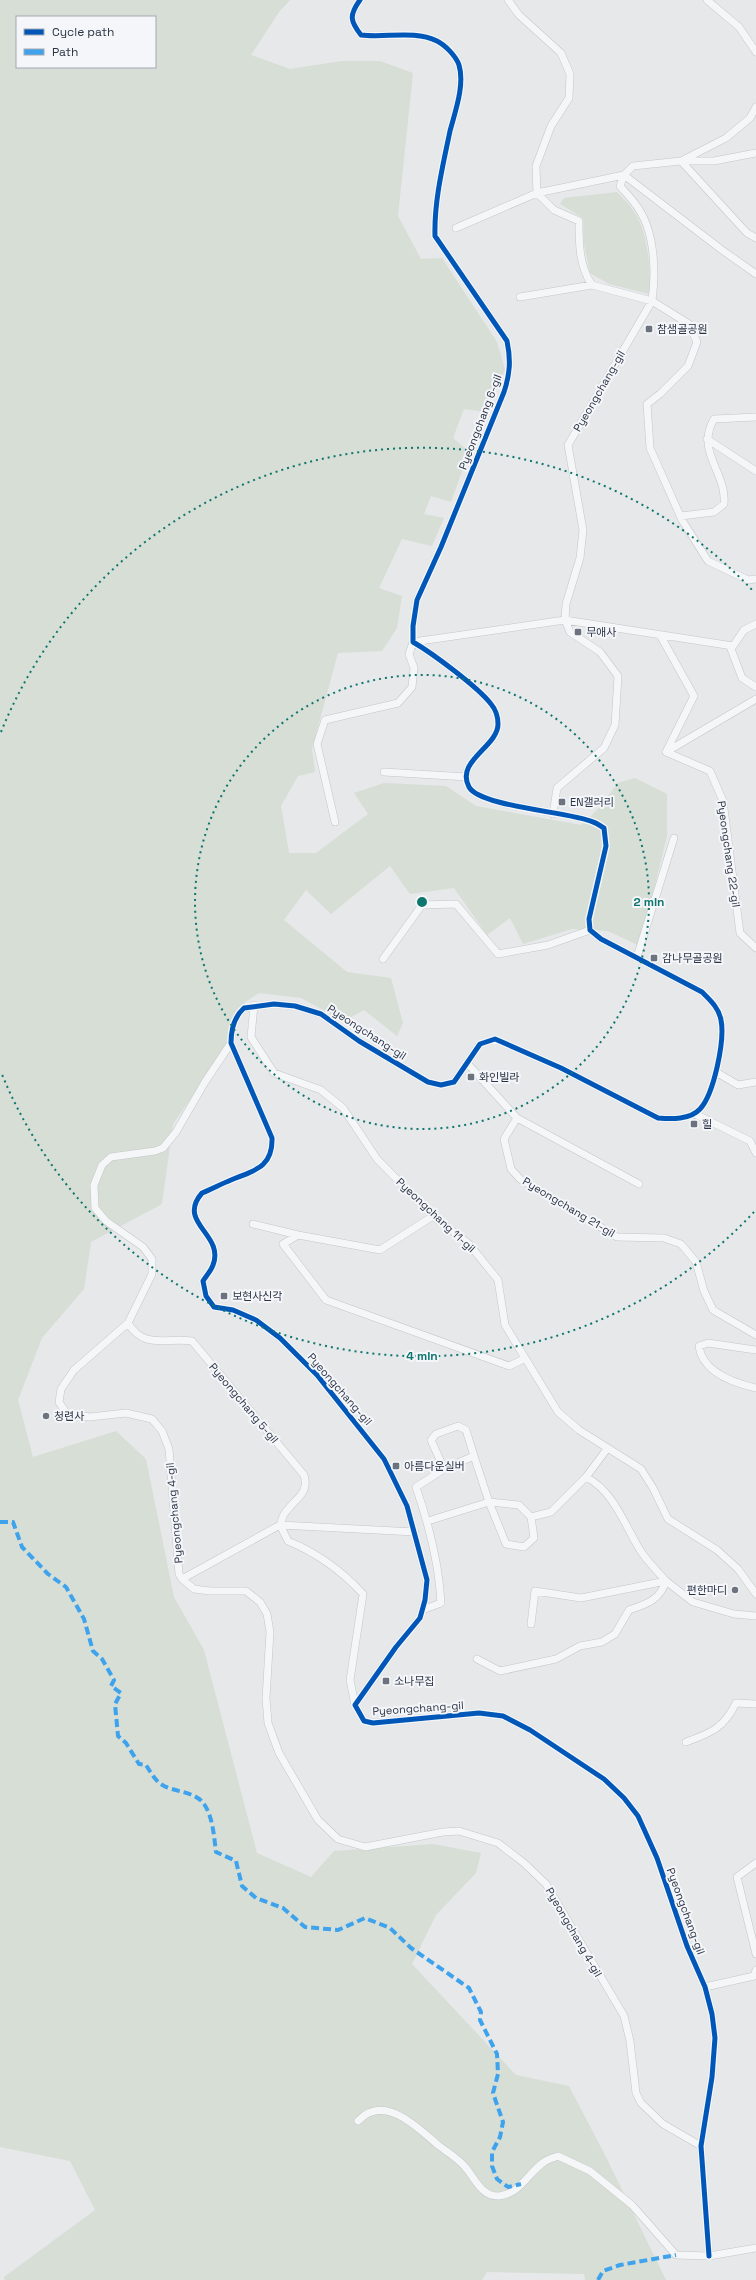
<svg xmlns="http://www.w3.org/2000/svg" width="756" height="2280" font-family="'Space Grotesk','Noto Sans KR',sans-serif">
	<rect width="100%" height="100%" fill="#e6e8ea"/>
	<path fill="#d6ded6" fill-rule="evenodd" d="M0,0h290l-11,12 -28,43 39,14 51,-8h39l33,12 -15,143 23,43 21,-1 55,84 8,27 -18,43 -23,-3 -11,29 16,14 -18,50 -20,-6 -7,18 20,4 -12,28 -30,-7 -23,49 23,8 -5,32 -15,23 -44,2 -26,96 3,23 -17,4 -17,30 8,47h27l52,-39 -14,-21 30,-10 62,3 30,20 105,19 17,-16 20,-26 17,-5 32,16v42l-27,110 -32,-15 -36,-2 -49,15 -13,-26 -23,17 -33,-47 -44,6 -20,-28 -59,48 -25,-24 -22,30 63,52 44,6 12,45 -6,13 -33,-26 -20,11 -43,-23 -42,-5 -14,9 -15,31 1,7 -58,84 -11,80 -71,38 -7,47 -42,49 -24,62 15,57 83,-26 30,28 28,138 30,53 53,203 54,24 23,-26 99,-7 48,9 -5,20 -40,42 -24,49 104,111 53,11 37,71 60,123h-81l-1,-6 -97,-2 -5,8h-477l-1,-3 91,-67 -25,-49 -70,-14zM17,17h138v50h-138z
		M617,192c6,6 13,13 18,21 12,17 17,60 14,81l-40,-10 -19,-11 -6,-29 -1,-26 -23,-14 4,-6z"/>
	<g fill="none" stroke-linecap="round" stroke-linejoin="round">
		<defs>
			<path id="minor" d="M360,0c-11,15 -10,21 1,35 25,3 53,-5 76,6 8,4 19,15 22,24 6,20 -4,47 -9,66 -7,34 -16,70 -15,105l72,105c4,19 3,33 -3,51l-63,155 -24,53 -4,26v16c19,11 65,45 78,62 5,6 7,13 7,20 0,23 -43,37 -29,63 11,20 103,25 124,35 4,1 7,4 11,6l2,18 -17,73 1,11 11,9 101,53c8,8 17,16 19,28 4,20 -7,74 -21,89 -10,11 -29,10 -42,9l-97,-50 -66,-29 -15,5 -26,38 -13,3 -13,-3 -69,-41 -38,-27 -26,-8 -21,-2 -30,4c-10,9 -13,22 -13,35l41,95c1,30 -19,33 -41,42 -10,4 -19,9 -29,13 -26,30 23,41 11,72 -2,6 -7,11 -10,16l3,15 8,11 19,3 23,10 24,18 37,37 67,84 23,47 20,74 -2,20 -5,18 -24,29 -41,58 9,16 9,2 106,-10 24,3 27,14 74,49 20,19 14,18 19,42 30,88 18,41 7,27 3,24 -3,39 -11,69 8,110
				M508,0l11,15 42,38 9,21 -1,24 -18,28 -15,40 1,27 17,17 25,11c0,22 0,45 13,64
				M707,0l32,27 17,25
				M681,161l66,72 9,5
				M683,161h31l42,-8
				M456,228l81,-35 87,-18 98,75 34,24
				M520,297l72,-12 60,16 37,23 8,18 -9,24 -28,28 -13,10 3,44 32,72 26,41 40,19 8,-1
				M707,439l49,32
				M681,516l33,-4 10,-8c3,-32 -29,-52 -10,-85l42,-2
				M756,624l-12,6 -13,19 11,29 14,9
				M660,635l34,61 -28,56 44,19 13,30 17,132 16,15
				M666,752l90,-53
				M384,772l83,5
				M553,814l4,-26 47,-40 11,-23 3,-49 -18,-24 -30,-20 -5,-12 1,-16 14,-46 3,-28 -15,-85 84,-144c4,-30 3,-71 -16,-96 -5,-7 -11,-13 -16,-19l4,-11 9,-9 48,-5 45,-23 24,-20 6,-11
				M335,822l-18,-78 8,-24 73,-17 14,-16 2,-19 -5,-14 4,-12 152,-22 168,26
				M637,957l37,-119
				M383,959l39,-54 34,-1 42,50 50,-9 42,-15
				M254,1005l-3,32 23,36 47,17 22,18 34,51 56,57 36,28 29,36 7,45 53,87 21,18 62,39 12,19 15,31 49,31 21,19 18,25
				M231,1043l-26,39 -29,50 -13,16 -8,3 -44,6 -9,8 -8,20 1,23 11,13 37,26 9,12v15l-24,49 -54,47 -13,19 -2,13 8,12 23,3 36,-4 26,6 10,12 7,18 10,125 3,5 12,10 16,2h36l14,11 7,12 3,18 -4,66 2,25 11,30 39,67 20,19 27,8 78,-15 16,-1 39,12 26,20 22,21 78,132 6,25 6,52 5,10 22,21 38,22
				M467,1063l50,55 122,66
				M716,1072l22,13 18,-3
				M693,1113l57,28 6,12
				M517,1118l-13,21 7,30 9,10 97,58 47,1 17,6 15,18 8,29 9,19 43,25
				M433,1216l-53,34 -82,-15 -15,9 43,56 183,66 15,-7
				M253,1224l45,11
				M128,1323c16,27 39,14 64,18l112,134c6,19 -10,24 -19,38 -3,3 -3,8 -5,12l8,16c29,12 54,30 75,53l-13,86 5,25
				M756,1350l-48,-7 -9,3c3,26 35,37 57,42
				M531,1517l20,-5 35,-35 21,-28
				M428,1521l61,-19 30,3 12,12 3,21 -10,9 -18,-3 -17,-42 -15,-46
				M182,1579l98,-54 135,7
				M422,1610l19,-7c-2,-41 -12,-78 -25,-116l28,-18 30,-13 -8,-26 -8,-4 -22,8 -5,6 13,29
				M531,1624l4,-33 46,7 85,-17 27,21 41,12 22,2
				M477,1659l23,12 56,-12 24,-13 22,-4 13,-8 14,-24c18,-6 31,-10 37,-29 -8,-9 -17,-18 -24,-28 -17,-26 -27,-61 -56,-76
				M686,1742c25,-9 38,-14 50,-39l20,1
				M756,1863l-19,14 19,77
				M705,1987l49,-11 2,-6
				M358,2121c26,-28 59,6 80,24 9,7 21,14 28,23 9,11 16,29 33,28 21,-2 29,-23 45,-34 4,-3 9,-4 14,-6l32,15 42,34 44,50 33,1 47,-8"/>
		</defs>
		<use href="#minor" stroke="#c4c6c8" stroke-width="8"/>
		<use href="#minor" stroke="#f5f6f7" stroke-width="7"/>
		<path stroke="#3ea3ec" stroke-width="4" stroke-dasharray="8 4" stroke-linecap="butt" d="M0,1522h13l9,25 26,27 18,13 18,32 9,32 9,8 12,21 -3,6 10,7 -6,11 3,32 8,7 13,21 7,1c5,8 10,17 18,21 12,6 32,6 40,18 9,13 10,33 12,48l20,9 6,25 14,12 27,10 22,19 33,3 27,-12 25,10 21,20 58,40 12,24 -1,8 17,34 1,20 -5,19 10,29 -3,15 -8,15v14l5,13 11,8 13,-3
			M598,2280l5,-9 17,-6 56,-10"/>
		<defs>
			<path id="cycleway" d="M360,0c-11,15 -10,21 1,35 25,3 53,-5 76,6 8,4 19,15 22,24 6,20 -4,47 -9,66 -7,34 -16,70 -15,105l72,105c4,19 3,33 -3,51l-63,155 -24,53 -4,26v16c19,11 65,45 78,62 5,6 7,13 7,20 0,23 -43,37 -29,63 11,20 103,25 124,35 4,1 7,4 11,6l2,18 -17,73 1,11 11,9 101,53c8,8 17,16 19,28 4,20 -7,74 -21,89 -10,11 -29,10 -42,9l-97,-50 -66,-29 -15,5 -26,38 -13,3 -13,-3 -69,-41 -38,-27 -26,-8 -21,-2 -30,4c-10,9 -13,22 -13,35l41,95c1,30 -19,33 -41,42 -10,4 -19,9 -29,13 -26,30 23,41 11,72 -2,6 -7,11 -10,16l3,15 8,11 19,3 23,10 24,18 37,37 67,84 23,47 20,74 -2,20 -5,18 -24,29 -41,58 9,16 9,2 106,-10 24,3 27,14 74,49 20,19 14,18 19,42 30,88 18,41 7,27 3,24 -3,39 -11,69 8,110"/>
		</defs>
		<use href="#cycleway" stroke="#f4f6f9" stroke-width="8"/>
		<use href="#cycleway" stroke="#0057b8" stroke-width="5"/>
	</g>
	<g fill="none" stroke="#0f766e" stroke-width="2" stroke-dasharray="2 4">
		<circle cx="422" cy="902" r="227"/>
		<path d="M754 1212A454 454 0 0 1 1 1072M1 732A454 454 0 0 1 754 592"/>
	</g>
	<g fill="#6c737f" stroke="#f4f6f9" stroke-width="1.5">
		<rect x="645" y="325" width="8" height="8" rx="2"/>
		<rect x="574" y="628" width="8" height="8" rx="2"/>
		<rect x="558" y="798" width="8" height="8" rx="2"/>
		<rect x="650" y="954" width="8" height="8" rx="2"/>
		<rect x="467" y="1073" width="8" height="8" rx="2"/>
		<rect x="690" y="1120" width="8" height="8" rx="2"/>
		<rect x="220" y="1292" width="8" height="8" rx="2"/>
		<circle cx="46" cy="1416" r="4"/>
		<rect x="392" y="1462" width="8" height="8" rx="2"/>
		<circle cx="735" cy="1590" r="4"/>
		<rect x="382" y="1677" width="8" height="8" rx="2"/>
	</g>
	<g text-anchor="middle" stroke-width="4" stroke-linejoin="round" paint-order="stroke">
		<g font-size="11" fill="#2b3445" stroke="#f4f6f9" text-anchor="start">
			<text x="657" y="333">참샘골공원</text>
			<text x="586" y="636">무애사</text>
			<text x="570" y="806">EN갤러리</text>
			<text x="662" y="962">감나무골공원</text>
			<text x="479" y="1081">화인빌라</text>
			<text x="702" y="1128">힐</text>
			<text x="232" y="1300">보현사신각</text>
			<text x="54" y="1420">청련사</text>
			<text x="404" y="1470">아름다운실버</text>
			<text x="727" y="1594" text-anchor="end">편한마디</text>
			<text x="394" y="1685">소나무집</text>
		</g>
		<g font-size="11" fill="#2b3445" stroke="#f4f6f9">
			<text transform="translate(599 391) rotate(-60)" y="4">Pyeongchang-gil</text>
			<text transform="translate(480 422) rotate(-69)" y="4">Pyeongchang 6-gil</text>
			<text transform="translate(729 854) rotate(82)" y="4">Pyeongchang 22-gil</text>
			<text transform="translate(367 1032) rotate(33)" y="4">Pyeongchang-gil</text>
			<text transform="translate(569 1207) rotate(31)" y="4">Pyeongchang 21-gil</text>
			<text transform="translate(436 1215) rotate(43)" y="4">Pyeongchang 11-gil</text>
			<text transform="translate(340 1389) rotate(49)" y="4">Pyeongchang-gil</text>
			<text transform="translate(244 1403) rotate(50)" y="4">Pyeongchang 5-gil</text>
			<text transform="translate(174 1513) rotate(-95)" y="4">Pyeongchang 4-gil</text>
			<text transform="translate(418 1708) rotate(-4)" y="4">Pyeongchang-gil</text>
			<text transform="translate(686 1911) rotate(70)" y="4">Pyeongchang-gil</text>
			<text transform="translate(574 1932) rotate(60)" y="4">Pyeongchang 4-gil</text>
		</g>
	</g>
	<circle cx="422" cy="902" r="6" fill="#0f766e" stroke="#f4f6f9" stroke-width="2"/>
	<g font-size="12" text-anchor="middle" font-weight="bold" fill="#0f766e" stroke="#f4f6f9" stroke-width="4" stroke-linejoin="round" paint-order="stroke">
		<text x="649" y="906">2 min</text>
		<text x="422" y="1360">4 min</text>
	</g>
	<rect x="16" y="16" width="140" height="52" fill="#f4f6f9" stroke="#a4a8b1"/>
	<rect x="24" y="29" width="20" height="6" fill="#0057b8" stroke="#a4a8b1"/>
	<text x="52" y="36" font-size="12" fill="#2b3445">Cycle path</text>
	<rect x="24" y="49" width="20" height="6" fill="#3ea3ec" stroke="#a4a8b1"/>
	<text x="52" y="56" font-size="12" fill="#2b3445">Path</text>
</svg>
